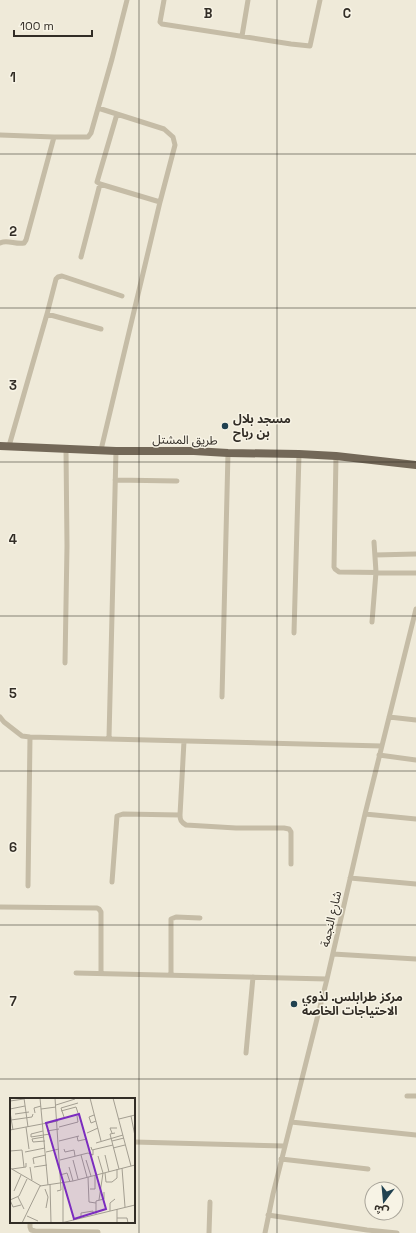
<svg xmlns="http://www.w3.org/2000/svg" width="416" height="1233" font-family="'Space Grotesk','Noto Sans Arabic',sans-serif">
	<rect width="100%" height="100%" fill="#efead9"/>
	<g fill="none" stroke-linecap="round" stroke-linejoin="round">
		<path stroke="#c5bca6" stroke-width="5" d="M164,0l-4,22 2,2 129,20 19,2 10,-46
			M242,36l6,-36
			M98,108l66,21 9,8 2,8 -15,57 -59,248
			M117,114l-20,68 3,2 60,18
			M0,135l54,2h34l3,-4 21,-74 15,-59
			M0,243c7,-4 16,2 24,0l2,-3 28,-103
			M81,257l19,-73
			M47,314l54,15
			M9,446l38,-132 9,-35 2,-2 4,-1 60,20
			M336,456l-2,111 1,2 4,3 77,1
			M115,480l62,1
			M375,555l41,-1
			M372,622l4,-50 -2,-30
			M294,633l5,-179
			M65,663l2,-117 -1,-97
			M222,697l6,-244
			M0,717l4,5 18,14 8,1 352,9
			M389,717l27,3
			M109,738l7,-287
			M184,741l-4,74c0,5 1,7 6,10l50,3h48l5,1 2,3v32
			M379,755l37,5
			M365,814l51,5
			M350,878l66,6
			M112,882l5,-66 6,-2 57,1
			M28,886l2,-149
			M0,907l97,1 2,1 2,3v61
			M333,954l83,5
			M76,973l251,6
			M171,975v-56l5,-2 24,1
			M246,1053l7,-76
			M407,1096h9
			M291,1122l125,13
			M134,1142l150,4
			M281,1159l87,10
			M268,1215l99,15 30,3
			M30,1222v5l1,3 4,1 63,1
			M209,1233l1,-31
			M265,1233l8,-39 54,-215 38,-165 51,-205"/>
		<path stroke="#736858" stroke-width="8" d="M0,446l116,5h78l34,2 71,1 37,2 80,9"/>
	</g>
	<path fill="none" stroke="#322d26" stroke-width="1" stroke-opacity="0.55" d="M139,0v1233M277,0v1233M0,154h416M0,308h416M0,462h416M0,616h416M0,771h416M0,925h416M0,1079h416"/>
	<g fill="#204150" stroke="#f7f3e5" stroke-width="1.5">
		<circle cx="225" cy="426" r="4"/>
		<circle cx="294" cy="1004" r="4"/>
	</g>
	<g text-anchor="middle" stroke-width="3" stroke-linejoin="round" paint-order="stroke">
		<g font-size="12" font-weight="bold" fill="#322d26" stroke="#f7f3e5" text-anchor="start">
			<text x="233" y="423">مسجد بلال<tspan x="233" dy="14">بن رباح</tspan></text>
			<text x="302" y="1001">مركز طرابلس. لذوي<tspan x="302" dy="14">الاحتياجات الخاصة</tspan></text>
		</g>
		<g font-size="12" fill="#322d26" stroke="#f7f3e5">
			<text transform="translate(185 440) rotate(1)" y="4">طريق المشتل</text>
			<text transform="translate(331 919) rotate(-77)" y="4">شارع النجمة</text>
		</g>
	</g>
	<g transform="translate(10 1098)">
		<rect width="125" height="125" fill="#efead9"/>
		<path fill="none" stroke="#a39e91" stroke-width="1" d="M14,0l4,29M30,0l8,87M45,0l6,92 -4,1M80,0l11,43M103,0l18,68M0,3l14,-2M46,7l19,-6M0,11l15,-3M31,11l15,-2M51,13l15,-4 2,6M0,14l3,18M25,15l-1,-5 7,-2M5,16l14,-2M84,17l-5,2 2,6 5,-2M121,18l4,20M54,19l-3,-9 17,-5M109,21l16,-4M1,22l21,-3 1,-3M16,29l3,22M49,29l19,-5 -1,-6M0,32l48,-9M33,33l-12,3v3l19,-3M37,33l12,-2M77,35l11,-5M102,35l-2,-5h7M105,35l-5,1 9,35M67,38l1,5 9,-2M34,39l-12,2 1,3 12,-1M49,43l20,-5M102,43l12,-3M86,45l27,-8M81,49l1,3 21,-5M103,50l12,-3M54,51l1,3 9,-2 1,6M0,53l12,-1 2,17M15,54l20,-4M36,54l13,-3M71,57l6,22M95,57l4,17M88,58l5,17M50,62l28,-7 5,2v-5M63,62l5,19M76,62l5,16M24,66l-1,-6 13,-3M20,69l2,13M24,69l13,-2M59,69l4,14M0,70l31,18M112,70l3,39M2,71l14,-2v-4M95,75l1,9h6l5,-4v-9M50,77l7,-2 3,9M78,79l1,25 7,1M53,85v39M40,86l1,39M30,88l33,-5 62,-16M35,91l3,8 -2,11M80,91h5v-14M4,93l7,-16M8,99l6,12M0,102l9,-4 8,-17M0,102l3,7 8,-2M89,102l4,-27M107,111v14M100,113v-8l5,-4M86,116v-13l8,-2v-7M17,118l11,5M71,120v-5l12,-2v3M107,120h10l1,5M12,125l18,-37M51,125l74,-18"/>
		<path fill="#7b2cbf" fill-opacity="0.15" stroke="#7b2cbf" stroke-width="2" d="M69,16l27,95 -32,10 -28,-96z"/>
		<rect width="125" height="125" fill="none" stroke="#322d26" stroke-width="2"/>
	</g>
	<g font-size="13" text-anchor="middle" font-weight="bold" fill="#322d26" stroke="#f7f3e5" stroke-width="3" stroke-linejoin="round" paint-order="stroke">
		<text x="208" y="18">B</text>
		<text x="347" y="18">C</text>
		<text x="13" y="82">1</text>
		<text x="13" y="236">2</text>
		<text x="13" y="390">3</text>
		<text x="13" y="544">4</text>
		<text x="13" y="698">5</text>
		<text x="13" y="852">6</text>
		<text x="13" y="1006">7</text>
	</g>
	<g transform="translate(384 1201) rotate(196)"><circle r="19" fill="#f7f3e5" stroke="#a8a499"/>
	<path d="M0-3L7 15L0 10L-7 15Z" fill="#204150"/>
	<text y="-6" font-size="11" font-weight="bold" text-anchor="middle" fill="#322d26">ش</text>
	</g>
	<path d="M14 30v6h78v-6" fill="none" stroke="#322d26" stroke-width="2"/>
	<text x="20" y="30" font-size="12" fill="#322d26" stroke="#f7f3e5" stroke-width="3" paint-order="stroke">100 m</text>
</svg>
